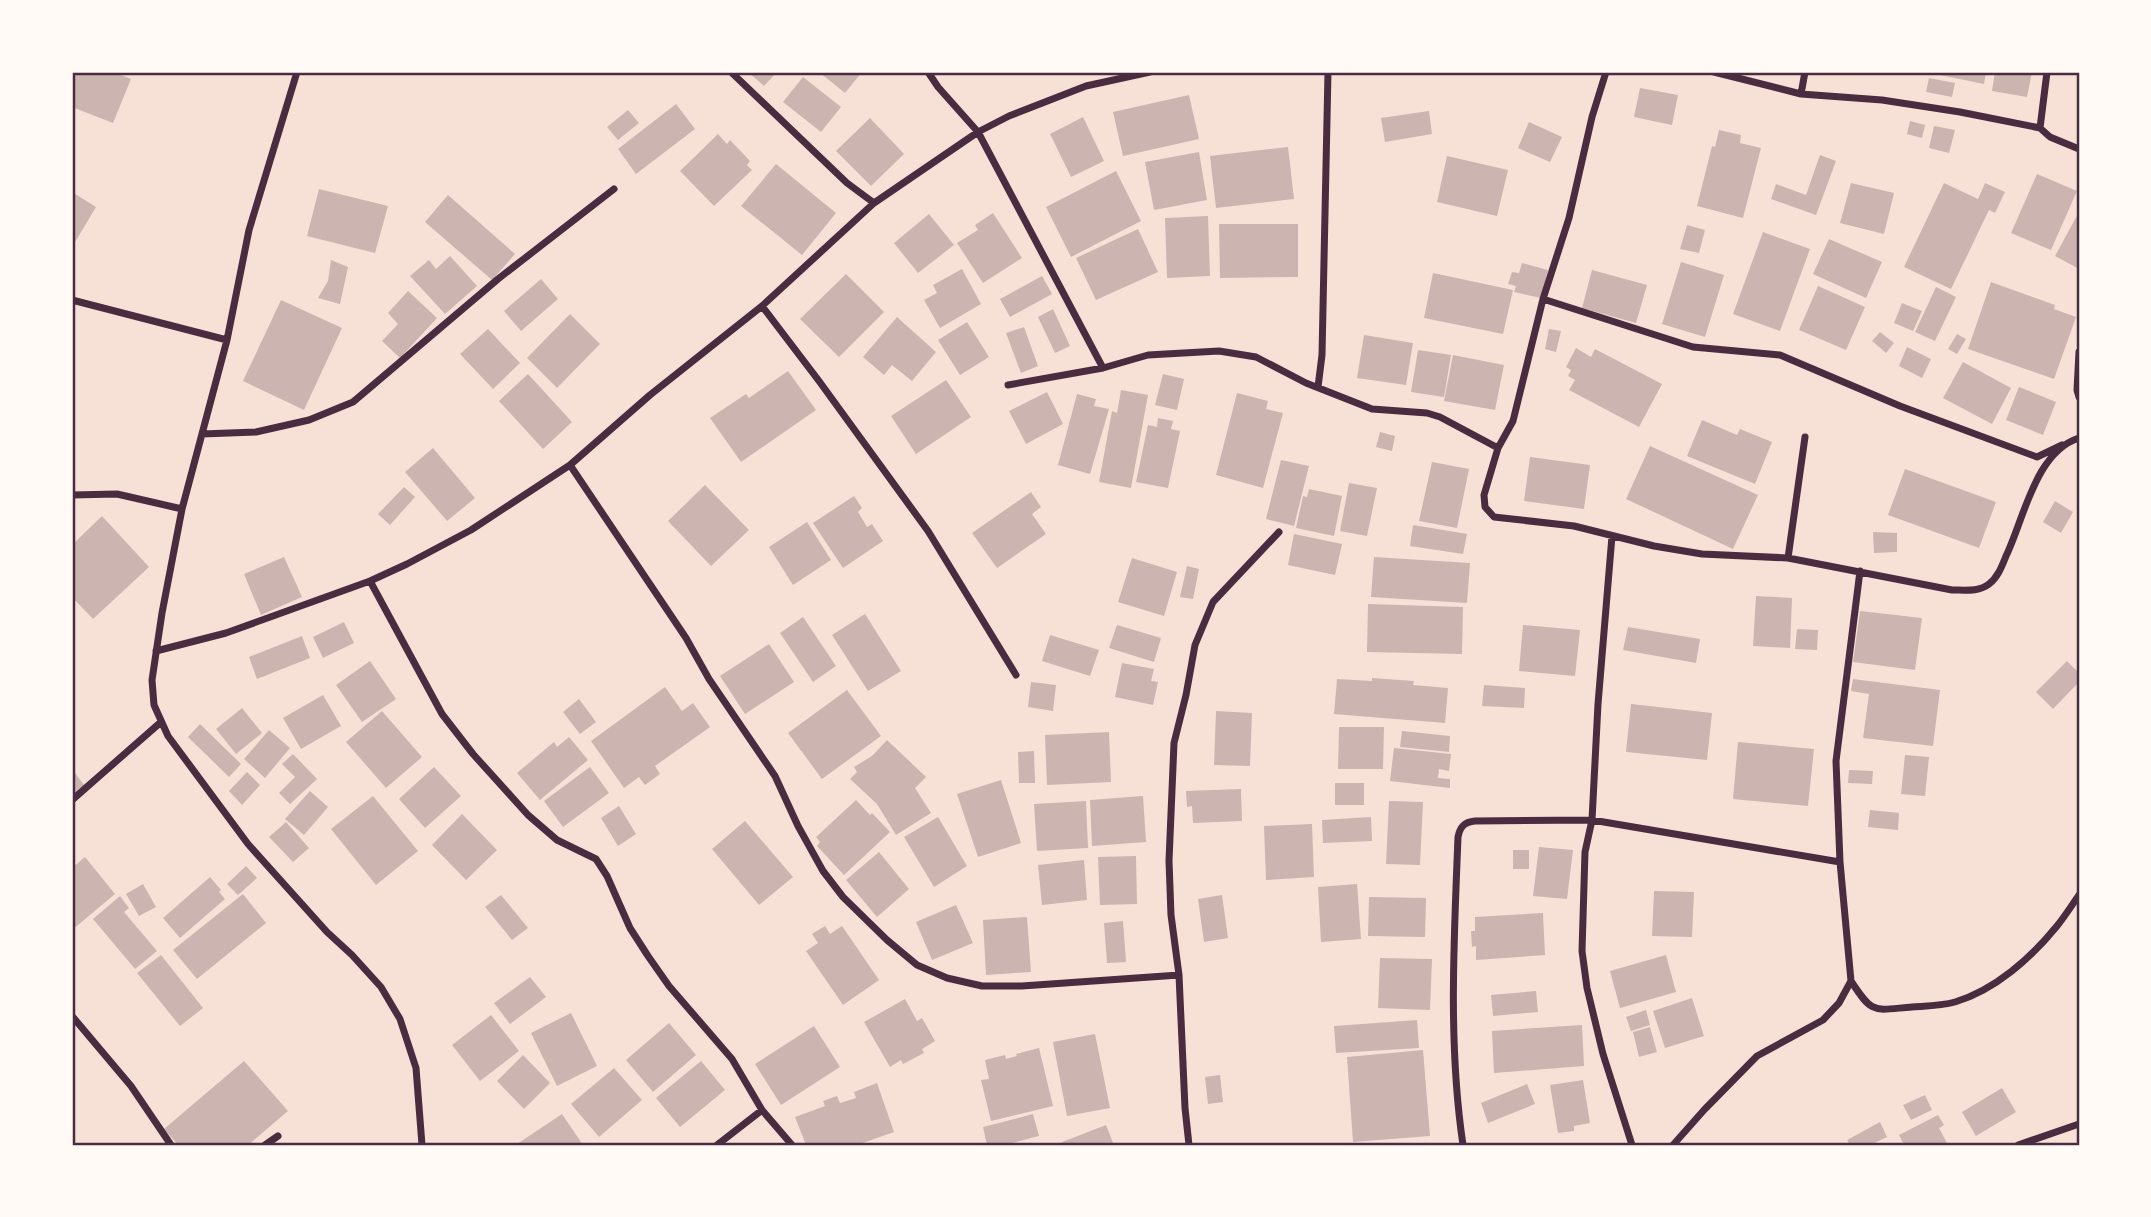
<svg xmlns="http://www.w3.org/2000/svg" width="2151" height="1217" font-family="Spectral,serif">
	<rect width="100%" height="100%" fill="#f7e1d7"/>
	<path fill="#ccb4b1" d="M72,72h42l17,7 -18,44 -41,-16z
		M748,72h29l-13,14z
		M819,72h43l-17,21z
		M1935,72h51l-2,12 -49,-10z
		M1995,72h37l-5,25 -35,-6z
		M803,77l38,30 -20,25 -38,-30z
		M1929,78l26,5 -3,14 -26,-5z
		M1640,88l38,7 -6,30 -38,-8z
		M1189,95l10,44 -76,17 -10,-44z
		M676,104l19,25 -59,45 -18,-25z
		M628,110l11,13 -21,17 -11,-13z
		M1429,111l3,23 -47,8 -4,-24z
		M1083,117l21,44 -33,16 -21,-43z
		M870,118l34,36 -33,32 -35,-35z
		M1910,121l15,4 -3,13 -15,-4z
		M1529,122l33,15 -12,25 -32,-14z
		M1934,126l21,4 -6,23 -20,-5z
		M1719,130l22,5 -1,8 21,5 -18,70 -46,-12 15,-60 3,1z
		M718,134l9,10 3,-4 20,21 -3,4 5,5 -38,36 -34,-35z
		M1288,147l6,52 -78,9 -6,-52z
		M1199,152l8,48 -53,10 -9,-48z
		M1820,155l16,6 -20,54 -45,-16 5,-15 30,11z
		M1447,156l61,14 -11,46 -60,-14z
		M776,164l60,49 -34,42 -61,-49z
		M1116,171l25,50 -70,36 -25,-50z
		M2037,174l40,17 -26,59 -40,-17z
		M1851,183l43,10 -10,41 -44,-11z
		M1944,183l34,16 7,-16 20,9 -10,21 -6,-3 -38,79 -47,-22z
		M319,189l69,17 -13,47 -68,-17z
		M72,192l24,15 -22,37 -2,-1z
		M448,195l67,59 -23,26 -67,-58z
		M2079,212v57l-24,-13z
		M993,213l29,45 -39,25 -26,-40 21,-13 -3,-5z
		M929,214l25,31 -36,28 -24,-30z
		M1208,216l2,60 -43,2 -2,-60z
		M1219,224h79v53l-78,1z
		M1687,225l18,5 -6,23 -19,-4z
		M1138,229l20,43 -62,28 -20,-42z
		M1763,232l47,17 -30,82 -47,-17z
		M1829,239l53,23 -16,36 -53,-24z
		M450,256l27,30 -32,28 -35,-38 19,-16 7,9z
		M331,260l17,7 -8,37 -22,-6 10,-17z
		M1681,262l43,13 -19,62 -43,-13z
		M1522,263l26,7 -7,28 -27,-6 2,-6 -8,-2 4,-12 7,1z
		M962,269l19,35 -41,24 -16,-28 13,-7 -4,-8z
		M1592,270l55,15 -11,38 -54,-15z
		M1433,273l80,17 -10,44 -79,-16z
		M846,274l38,38 -45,45 -39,-38z
		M1042,276l10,18 -42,23 -10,-18z
		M541,279l17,20 -37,32 -17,-20z
		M1991,282l64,23 -1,4 22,8 -22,62 -86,-30z
		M1818,286l47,21 -19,43 -47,-20z
		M1936,287l20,10 -21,44 -20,-9z
		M408,291l29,27 -37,40 -18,-17 16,-17 -10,-11z
		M281,300l61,28 -38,82 -61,-29z
		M1902,303l20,8 -9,20 -19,-8z
		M1053,309l17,37 -15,7 -17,-36z
		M570,314l30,30 -43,44 -30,-30z
		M897,317l39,35 -24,29 -20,-16 -8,10 -21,-18z
		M967,322l22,35 -29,18 -22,-35z
		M1024,327l14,39 -17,7 -15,-40z
		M488,329l32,34 -27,26 -33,-35z
		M1549,329l12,2 -5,21 -11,-3z
		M1880,332l14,11 -8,10 -14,-12z
		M1957,334l9,5 -9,15 -9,-5z
		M1364,335l49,8 -7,42 -49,-7z
		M1907,347l24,12 -9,19 -23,-12z
		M1576,348l15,9 4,-8 67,35 -23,43 -70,-37 6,-10 -7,-4 3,-6 -5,-3z
		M1418,350l33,5 -7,42 -33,-5z
		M1453,355l51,10 -9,45 -51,-9z
		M1963,362l48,26 -19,36 -49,-26z
		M788,371l28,39 -75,52 -31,-44 36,-24 3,4z
		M528,374l44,48 -29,27 -44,-48z
		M1163,374l21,5 -7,31 -22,-5z
		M946,380l25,37 -55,37 -25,-38z
		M2019,387l37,15 -13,33 -37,-15z
		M1121,390l27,5 -17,93 -32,-6 13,-71 5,2z
		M1047,392l16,32 -37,20 -17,-33z
		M1237,393l31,8 -2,8 17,4 -20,75 -47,-13z
		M1077,394l19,5 -2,7 15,3 -19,65 -32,-9z
		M1158,418l15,3 -2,8 9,2 -12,57 -32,-6 12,-57 9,2z
		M1702,420l35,15 3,-6 32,13 -17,42 -68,-28z
		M1380,432l15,4 -3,15 -16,-4z
		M1650,446l108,49 -25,54 -107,-50z
		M433,448l42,50 -28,23 -42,-49z
		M1530,457l60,8 -6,44 -60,-8z
		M1281,460l28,6 -15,60 -28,-7z
		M1432,462l37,7 -12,59 -38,-7z
		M1905,469l91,33 -17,46 -91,-33z
		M1349,483l28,5 -10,48 -27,-5z
		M705,485l44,45 -38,36 -43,-45z
		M404,487l11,10 -25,28 -12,-11z
		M1309,489l33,7 -8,40 -38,-8 7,-32 4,1z
		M1031,492l10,15 -9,7 14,20 -49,34 -25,-35z
		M854,496l8,12 -4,4 9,15 5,-3 11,17 -40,27 -30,-45z
		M2055,501l18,11 -12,21 -18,-11z
		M102,516l47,51 -56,52 -21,-22v-52z
		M807,522l24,38 -38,25 -24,-38z
		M1413,525l54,9 -4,20 -53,-8z
		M1873,532l24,1v19l-23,1z
		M1294,534l48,10 -7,31 -47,-10z
		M284,557l18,40 -41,18 -17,-41z
		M1374,557l96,6 -3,40 -96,-6z
		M1132,558l45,14 -13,44 -46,-14z
		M1187,566l12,3 -6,30 -13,-2z
		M1756,596l36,2 -2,50 -37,-2z
		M1368,604l95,3 -1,47 -95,-2z
		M1860,611l62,7 -7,52 -62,-8z
		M865,614l36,57 -33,20 -36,-56z
		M803,617l33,49 -23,16 -33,-49z
		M344,622l10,21 -31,15 -10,-21z
		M1117,625l44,13 -7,24 -45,-14z
		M1523,625l57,5 -5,46 -56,-5z
		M1628,627l72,12 -4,24 -73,-13z
		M1797,629l21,1 -1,20 -22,-1z
		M1050,635l49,15 -9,26 -48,-15z
		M302,636l8,22 -53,21 -8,-22z
		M769,644l25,38 -49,32 -25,-38z
		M370,661l26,38 -34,23 -26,-37z
		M2067,661l12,12v9l-26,27 -17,-17z
		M1122,663l32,6 -3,12 7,1 -5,23 -38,-8z
		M1372,678l42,3 -1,4 35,3 -3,35 -111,-9 3,-35 35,2z
		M1853,679l87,11 -7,56 -70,-8 6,-44 -18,-3z
		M1031,682l25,3 -3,26 -25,-4z
		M1484,685l41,3 -1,20 -42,-2z
		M665,687l17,24 11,-8 17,24 -55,39 5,8 -15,11 -6,-8 -15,11 -33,-47z
		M847,690l34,46 -59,43 -34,-46z
		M323,695l18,31 -40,23 -18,-31z
		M579,699l17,23 -16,12 -17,-22z
		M1631,704l81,9 -5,47 -81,-8z
		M242,708l20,25 -26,21 -20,-25z
		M382,711l40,46 -36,31 -40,-46z
		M1216,711l36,2 -2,53 -36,-1z
		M200,724l41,40 -12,13 -41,-40z
		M1339,727h45l-1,42h-45z
		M269,730l21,18 -25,30 -21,-19z
		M1402,731l48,5 -1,16 -49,-5z
		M1109,732l2,50 -64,3 -2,-50z
		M569,737l19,23 -48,40 -23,-27 37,-31 3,5z
		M887,740l39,37 -11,11 16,25 -35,22 -19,-31 -27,-25 7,-7 -3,-5 18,-11z
		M1738,742l76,7 -6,57 -75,-7z
		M1394,748l57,6 -2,17 -10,-2 -1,9 12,1v9l-60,-7z
		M1034,751l1,32h-16l-1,-31z
		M293,754l24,25 -27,25 -11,-11 16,-16 -13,-13z
		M1905,755l24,2 -4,39 -24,-2z
		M434,767l27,29 -36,32 -26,-29z
		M590,767l19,26 -46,34 -19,-26z
		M72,769l12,16 -12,9z
		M1849,770l24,1 -1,13 -24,-1z
		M247,772l13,13 -18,20 -13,-14z
		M1001,780l20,63 -43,14 -21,-63z
		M1335,783h29v22h-29z
		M1241,789l1,32 -49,2 -1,-17 -5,1 -1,-16z
		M310,791l18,16 -24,28 -19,-16z
		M373,796l45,55 -42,34 -45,-56z
		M1143,796l3,46 -54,4 -2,-46z
		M856,800l14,15 2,-2 18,19 -46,43 -27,-29 3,-4 -4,-5z
		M1086,801l2,47 -51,3 -3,-47z
		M1389,801l34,1 -3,63 -34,-1z
		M619,806l17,28 -18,12 -17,-28z
		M1870,810l29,3 -1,17 -30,-3z
		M462,814l35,36 -31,30 -34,-35z
		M938,817l29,49 -33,21 -30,-50z
		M1371,817l1,24 -49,2 -1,-23z
		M745,821l48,56 -34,28 -47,-56z
		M286,822l23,26 -16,14 -24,-25z
		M1312,824l2,53 -48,3 -2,-54z
		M1539,847l34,3 -6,49 -34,-3z
		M1513,850h16v19h-16z
		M879,852l30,37 -32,28 -31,-37z
		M1136,856l1,48 -37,1 -2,-48z
		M85,857l30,37 -43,36v-62z
		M1084,860l3,40 -45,5 -4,-40z
		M246,866l11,12 -19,17 -11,-11z
		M210,877l11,13 -2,2 6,7 -45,39 -17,-20z
		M143,884l13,23 -17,9 -13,-22z
		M1357,884l4,55 -40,3 -3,-55z
		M1654,891l40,1 -2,45 -40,-1z
		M243,894l23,29 -69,56 -24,-29z
		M501,895l27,33 -16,12 -27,-33z
		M1222,895l6,43 -24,4 -6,-43z
		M120,896l9,12 -5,4 33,39 -22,18 -42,-50z
		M1369,897l57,1 -1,39 -57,-1z
		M956,905l17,38 -41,17 -16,-38z
		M1543,913l2,42 -69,5v-14l-4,1 -1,-16h4v-14z
		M1027,917l4,55 -45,3 -3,-55z
		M1123,921l3,41 -19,1 -3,-40z
		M825,926l5,8 12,-8 37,54 -36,25 -37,-54 12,-8 -6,-9z
		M161,955l42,53 -23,18 -43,-53z
		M1666,955l10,37 -56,16 -10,-37z
		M1380,958l52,1 -2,51 -52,-2z
		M530,977l16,20 -36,27 -16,-21z
		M1536,991l2,21 -45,4 -2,-21z
		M1692,998l12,38 -39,12 -12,-37z
		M905,999l12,22 5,-3 13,23 -13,8 2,4 -21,11 -2,-4 -11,7 -26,-45z
		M1646,1010l4,15 -19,6 -5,-14z
		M571,1013l26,53 -40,20 -26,-53z
		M491,1015l28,36 -39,30 -28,-36z
		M1417,1020l2,28 -83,5 -2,-27z
		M669,1023l27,32 -43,37 -27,-32z
		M1582,1025l2,41 -90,7 -2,-42z
		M814,1026l26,41 -59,38 -26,-41z
		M1650,1027l7,25 -18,5 -6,-25z
		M1095,1034l15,74 -43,8 -14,-74z
		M1039,1048l14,58 -62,15 -10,-41 8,-1 -4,-19 20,-5 1,4 11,-3 -1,-2z
		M1423,1050l7,86 -77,6 -6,-85z
		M523,1055l27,28 -26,26 -27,-28z
		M244,1061l44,50 -40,34h-70l-14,-16z
		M701,1061l24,29 -45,37 -24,-29z
		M614,1068l28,32 -43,37 -28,-33z
		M1220,1075l3,27 -15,2 -3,-27z
		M1583,1080l7,43 -16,3v5l-16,2 -8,-48z
		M877,1083l17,49 -37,13h-51l-11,-28 30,-11 -2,-5 14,-5 3,7 16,-5 -2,-6z
		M1527,1084l8,20 -47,19 -7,-20z
		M2002,1088l14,24 -40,24 -14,-24z
		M1925,1095l7,15 -21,10 -8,-15z
		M562,1114l21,31h-65l-1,-1z
		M1033,1114l6,22 -35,9h-17l-4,-18z
		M1938,1115l6,10 -5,3 9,17h-44l-5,-10z
		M1880,1122l7,15 -17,8h-20l-3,-5z
		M1106,1125l8,20h-51l-1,-3z"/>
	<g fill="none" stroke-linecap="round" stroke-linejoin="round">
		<path stroke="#4a2c40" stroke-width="7" d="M297,72l-48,158 -22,110 -45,169 -20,104 -10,67 2,25 14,31 80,108 79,88 25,23 29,32 19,32 16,49 6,77
			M731,72l116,111 27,20
			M928,72l10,15 40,45 125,236
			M1714,72l87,22 81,6 78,12 80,16 10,9 29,12
			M1801,94l4,-22
			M2040,128l7,-56
			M1543,299l150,48 87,8 120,51 137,51 25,-12
			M72,300l155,40
			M762,306l57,75 109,150 88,144
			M2079,352l-2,38 2,7
			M1008,385l95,-17 45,-13 71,-4 37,6 50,26 66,26 55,4 13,4 58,31 -14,47 1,12 9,10 80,9 80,20 48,8 86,4 164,32c13,0 27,2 37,-6 9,-7 13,-18 17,-28 18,-37 29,-104 73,-118
			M1318,387l4,-32 6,-283
			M202,434l54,-2 53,-12 44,-18 145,-123 116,-90
			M1498,448l15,-27 30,-122 26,-81 23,-101 14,-45
			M570,465l116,173 23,41 66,97 23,50 25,45 20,26 44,43 30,25 30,13 35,8h40l157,-11
			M72,495l45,-1 65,15
			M1612,536l-14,168 -6,116 -7,32 -3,99 5,37 16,66 29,91
			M1788,558l17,-121
			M370,581l72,133 31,40 55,61 29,25 39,19 11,17 23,52 18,28 21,30 63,73 30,51 30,35
			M156,651l70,-18 144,-52 37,-17 64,-34 99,-65 80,-70 112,-89 112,-103 104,-71 31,-16 77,-30 64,-14
			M72,800l89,-78
			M1851,981c22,34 22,29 61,26 14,-1 29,-1 43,-5 40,-12 76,-44 102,-76 8,-10 15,-21 22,-31
			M72,1016l59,70 40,59
			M265,1145l13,-9
			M717,1145l45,-35
			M1189,1145l-4,-37 -6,-133 -8,-60 -2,-54 5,-118 12,-48 9,-50 18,-43 66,-70
			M1463,1145c-15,-101 -9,-205 -5,-308 2,-10 6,-15 17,-16l117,-1 248,42
			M1673,1145l31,-35 53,-54 66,-36 16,-17 12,-22 -11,-119 -4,-101 24,-190
			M2018,1145l61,-21"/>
	</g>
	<rect width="2151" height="1217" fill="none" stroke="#fffaf5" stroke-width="147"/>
	<rect x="74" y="74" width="2004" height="1070" fill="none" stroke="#4a2c40" stroke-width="2.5"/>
</svg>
